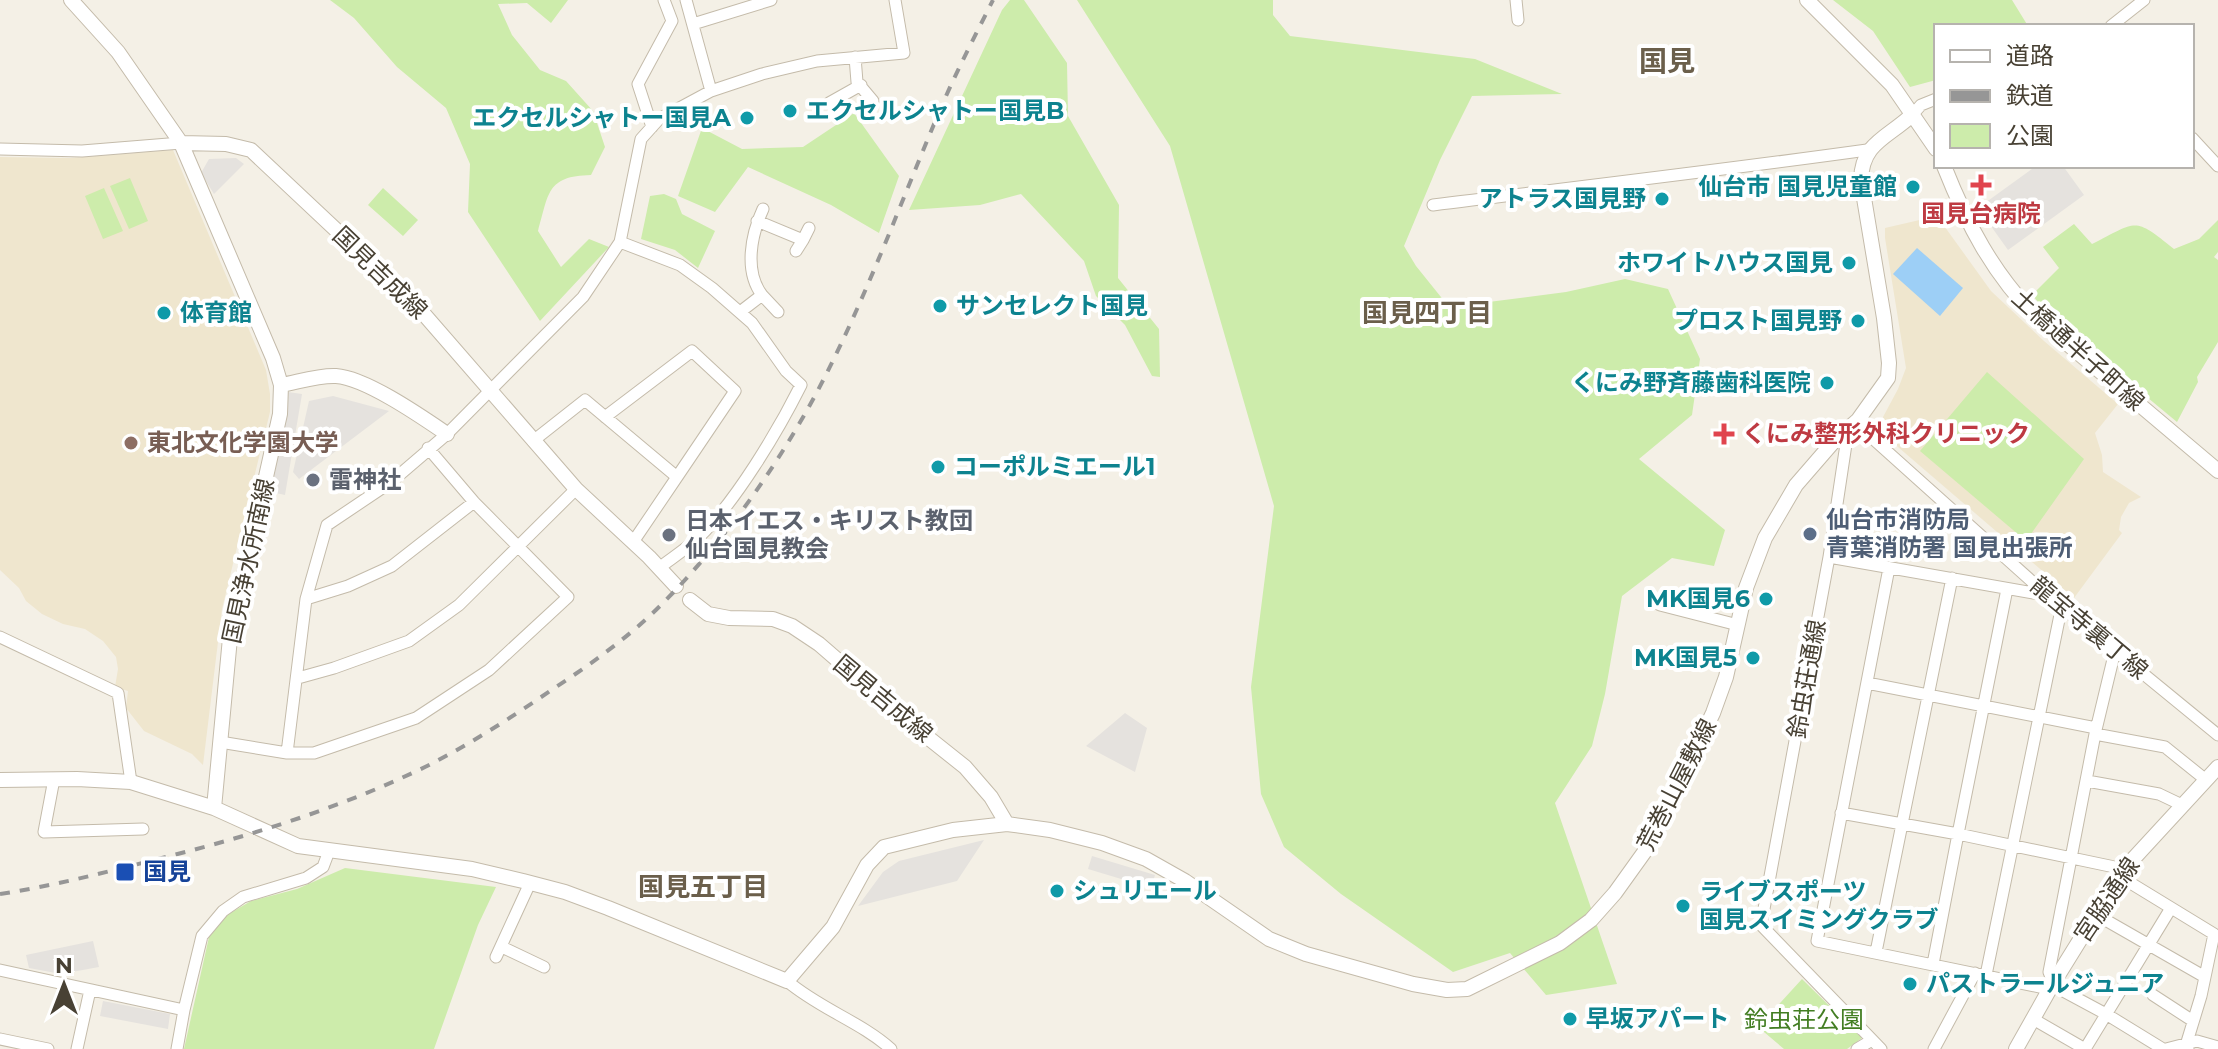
<svg xmlns="http://www.w3.org/2000/svg" width="2218" height="1049" font-family="Montserrat,'Noto Sans JP',sans-serif">
	<rect width="100%" height="100%" fill="#f4f0e6"/>
	<path fill="#efe6ce" d="M173,150l93,220 4,24v18l-48,197 -19,156 -11,-11 -48,-23 -18,-23 2,-17 -13,-4 3,-18 -2,-12 -13,-16 -18,-12 -22,-5 -21,-10 -16,-13 -7,-13 -19,-18v-413l70,1z
		M1937,216l54,75 53,50 74,63 -23,29 7,22 1,17 38,25 -12,6 -8,14 -2,13 3,3 -48,65 -190,-163 -1,-18 15,-28 8,-21 -21,-130v-10z"/>
	<path fill="#cdecab" d="M330,0h238l-17,23 -24,-20 -29,1 14,31 28,35 26,11 27,30 12,36 -14,28c-45,1 -42,19 -53,56l23,36 28,-28 20,8 -69,74 -72,-109 2,-48 -24,-56 -49,-41 -43,-49z
		M1010,0h14l43,63 1,53 51,89 -1,73 41,51 1,48 -8,-1 -27,-51 -29,-29 -12,-35 -63,-67 -41,11 -71,5 93,-200z
		M1077,0h196v15l17,21 185,23 87,35 -90,2 -32,64 -36,86 12,20 33,41 117,-15 59,-13 43,10 32,70 -8,56 -53,44 86,71 -11,36 -42,-8 -50,38 -17,98 -13,52 -37,57 62,181 -71,11 -36,-42 -57,19 -112,-78 -57,-47 -23,-53 -10,-107 23,-181 -104,-360z
		M1833,0h179l16,26h-92v54l-26,7 -37,-56z
		M854,113l45,63 -20,57 -48,-28 -83,-38 -33,45 -37,-16 24,-68 40,21 61,-2z
		M130,178l18,43 -19,8 -19,-43z
		M104,188l19,43 -20,8 -18,-43z
		M383,188l35,32 -15,16 -35,-31z
		M664,194l12,5 6,15 33,17 -17,37 -23,-18 -34,-11 9,-43z
		M2218,220v32l-4,5 4,3v82l-21,35 1,5 -21,40 -123,-102 -22,-25 27,-27 -16,-21 31,-23 18,20c46,-23 41,-28 82,5l25,-10z
		M1987,372l97,87 -58,82 -106,-90z
		M345,868l151,19 -18,38 -44,124h-250l25,-112 18,-22 24,-14 46,-12z
		M1802,979l60,59 -15,11h-63l-26,-22z"/>
	<path fill="#e5e2de" d="M236,158l8,6 -30,30 -13,-21 8,-14z
		M2036,166h27l21,29 -76,55 -30,-42z
		M288,392l14,2 -17,101 -14,-3z
		M333,396l56,15 -90,68 -6,-7 16,-71z
		M1125,713l22,15 -12,44 -49,-26z
		M984,840l-27,41 -99,25 25,-34 16,-11z
		M1092,856l63,19 -4,13 -63,-19z
		M93,941l6,26 -38,7 -32,-6 -3,-13z
		M103,1001l67,13 -2,15 -68,-13z"/>
	<path fill="#9dcff6" d="M1917,248l46,40 -23,28 -47,-42z"/>
	<g fill="none" stroke-linecap="round" stroke-linejoin="round">
		<defs>
			<path id="minor" d="M686,0l25,91
				M1516,0l2,20
				M693,24l78,-24
				M2111,26l33,-26
				M855,57l2,25 16,19
				M829,103l32,-18
				M1913,114l8,-9 15,-6
				M652,127l-14,-43 34,-63 -8,-21
				M2192,138l26,28
				M0,149l82,2 99,-8
				M1433,205c145,-18 290,-35 434,-55
				M757,221l46,19 -7,11
				M803,240l6,-12
				M620,242l60,23 32,23 40,35 34,48 15,14c-23,46 -66,118 -103,153 -12,11 -26,20 -39,30
				M762,295l16,17
				M740,312l22,-17c-18,-24 -11,-60 1,-86
				M605,417l87,-66 43,40 -58,86
				M1858,420l13,17 176,158 171,140
				M1848,431l-19,126 -68,368 120,124
				M533,441l52,-41 92,77 -44,65
				M1829,557l216,38
				M1889,568l-72,373 232,48
				M306,599l42,-13 44,-20 82,-64
				M1660,605l78,20
				M0,637l118,56 13,89
				M298,678l36,-10 75,-27 50,-36 117,-116
				M1867,683l229,45
				M2095,734l70,13 41,33
				M220,742l67,11h27l102,-35 73,-48 79,-73 -94,-95 -46,-54
				M287,753l19,-154 21,-74 64,-43 56,-48 136,-137 37,-55 21,-103 18,-20 52,-28 51,-17 55,-13 87,-8 -9,-53
				M54,779l-10,53 99,-3
				M2087,781l72,13 23,11
				M1841,813l117,21 49,-245
				M2119,876l95,58 -13,62 -14,46 1,7
				M2095,914l110,63
				M502,947l42,20
				M1876,952l76,-374
				M496,957l34,-74
				M1933,964l25,-130 166,35
				M0,970l184,40 18,-74 21,-25 20,-14 63,-19 17,-11 6,-16
				M1986,975l76,-370
				M787,981c33,28 74,41 104,68
				M2053,982l-4,-10 46,-238 20,-83
				M2052,985l54,29 57,35
				M2153,995l40,26
				M2033,1019l52,30
				M0,1039l48,10
				M77,1049l13,-59
				M177,1049l7,-39
				M1857,1049l15,-9
				M1934,1049l41,-76
				M2085,1049l86,-141
				M2166,1049l31,-8 21,6"/>
			<path id="tertiary" d="M71,0l47,52 63,91 92,215 8,27 -1,29 -50,224 -16,170
				M1807,0l85,85 44,64
				M181,143l45,1 25,6 165,155 160,184 73,68 27,29
				M1944,166c23,58 49,108 94,153l180,152
				M281,385c17,-3 38,-10 55,-9 30,2 86,41 111,58
				M690,600l18,14 21,4 44,1 19,7 27,18 97,84 49,39 26,30 16,27
				M0,780l77,-1 54,3 83,26 84,38 174,23 51,12 42,11 43,16 179,73 46,-54 34,-62 17,-18 69,-17 54,-6 43,6 52,13 44,16 39,22 84,58 37,15 107,30 34,6 20,-1 93,-46 31,-23 24,-27 38,-53 60,-127 13,-36 20,-89 19,-50 31,-53 39,-45 23,-20 30,-42 1,-15 -5,-45 -23,-138c1,-38 27,-42 52,-66
				M2016,1049l36,-64 72,-116 94,-102"/>
		</defs>
		<use href="#minor" stroke="#c4bbaa" stroke-width="13"/>
		<use href="#tertiary" stroke="#c4bbaa" stroke-width="16"/>
		<use href="#minor" stroke="#fff" stroke-width="11"/>
		<use href="#tertiary" stroke="#fff" stroke-width="14"/>
		<path stroke="#969696" stroke-width="4" stroke-dasharray="10 10" stroke-linecap="butt" d="M0,894c52,-8 103,-21 154,-34 93,-23 184,-51 271,-93 44,-22 87,-50 128,-78 38,-25 76,-52 108,-84 62,-62 114,-135 156,-213 48,-91 83,-188 123,-282 16,-38 35,-74 53,-110"/>
	</g>
	<g fill="#0f9aa8" stroke="#fff" stroke-width="3">
		<circle cx="790" cy="111" r="8"/>
		<circle cx="747" cy="118" r="8"/>
		<circle cx="1913" cy="187" r="8"/>
		<circle cx="1662" cy="199" r="8"/>
		<circle cx="1849" cy="263" r="8"/>
		<circle cx="940" cy="306" r="8"/>
		<circle cx="164" cy="313" r="8"/>
		<circle cx="1858" cy="321" r="8"/>
		<circle cx="1827" cy="383" r="8"/>
		<circle cx="938" cy="467" r="8"/>
		<circle cx="1766" cy="599" r="8"/>
		<circle cx="1753" cy="658" r="8"/>
		<circle cx="1057" cy="891" r="8"/>
		<circle cx="1683" cy="906" r="8"/>
		<circle cx="1910" cy="984" r="8"/>
		<circle cx="1570" cy="1019" r="8"/>
	</g>
	<g fill="#e0444e" stroke="#fff" stroke-width="3">
		<path d="M1977 173h8v8h8v8h-8v8h-8v-8h-8v-8h8z"/>
		<path d="M1720 422h8v8h8v8h-8v8h-8v-8h-8v-8h8z"/>
	</g>
	<circle fill="#8d6e63" stroke="#fff" stroke-width="3" cx="131" cy="443" r="8"/>
	<g fill="#6b7280" stroke="#fff" stroke-width="3">
		<circle cx="313" cy="480" r="8"/>
		<circle cx="669" cy="535" r="8"/>
	</g>
	<circle fill="#5c6f8a" stroke="#fff" stroke-width="3" cx="1810" cy="534" r="8"/>
	<rect fill="#1a4fb4" stroke="#fff" stroke-width="3" x="115" y="862" width="20" height="20" rx="4"/>
	<g text-anchor="middle" stroke-width="8" stroke-linejoin="round" paint-order="stroke">
		<g font-size="24" font-weight="bold" fill="#0d838f" stroke="#fff" text-anchor="start">
			<text x="806" y="119">エクセルシャトー国見B</text>
			<text x="731" y="126" text-anchor="end">エクセルシャトー国見A</text>
			<text x="1897" y="195" text-anchor="end">仙台市 国見児童館</text>
			<text x="1646" y="207" text-anchor="end">アトラス国見野</text>
			<text x="1833" y="271" text-anchor="end">ホワイトハウス国見</text>
			<text x="956" y="314">サンセレクト国見</text>
			<text x="180" y="321">体育館</text>
			<text x="1842" y="329" text-anchor="end">プロスト国見野</text>
			<text x="1811" y="391" text-anchor="end">くにみ野斉藤歯科医院</text>
			<text x="954" y="475">コーポルミエール1</text>
			<text x="1750" y="607" text-anchor="end">MK国見6</text>
			<text x="1737" y="666" text-anchor="end">MK国見5</text>
			<text x="1073" y="899">シュリエール</text>
			<text x="1699" y="900">ライブスポーツ<tspan x="1699" dy="28">国見スイミングクラブ</tspan></text>
			<text x="1926" y="992">パストラールジュニア</text>
			<text x="1586" y="1027">早坂アパート</text>
		</g>
		<g font-size="24" font-weight="bold" fill="#be3a42" stroke="#fff">
			<text x="1981" y="222">国見台病院</text>
			<text x="1742" y="442" text-anchor="start">くにみ整形外科クリニック</text>
		</g>
		<g font-size="24" fill="#484134" stroke="#fff">
			<text transform="translate(380 273) rotate(44)" y="8">国見吉成線</text>
			<text transform="translate(2078 350) rotate(42)" y="8">土橋通半子町線</text>
			<text transform="translate(249 561) rotate(-78)" y="8">国見浄水所南線</text>
			<text transform="translate(2089 628) rotate(40)" y="8">龍宝寺裏丁線</text>
			<text transform="translate(1807 679) rotate(-80)" y="8">鈴虫荘通線</text>
			<text transform="translate(883 699) rotate(40)" y="8">国見吉成線</text>
			<text transform="translate(1677 785) rotate(-63)" y="8">荒巻山屋敷線</text>
			<text transform="translate(2107 900) rotate(-56)" y="8">宮脇通線</text>
		</g>
		<g font-size="24" font-weight="bold" fill="#785e54" stroke="#fff" text-anchor="start">
			<text x="147" y="451">東北文化学園大学</text>
		</g>
		<g font-size="24" font-weight="bold" fill="#5b616d" stroke="#fff" text-anchor="start">
			<text x="329" y="488">雷神社</text>
			<text x="685" y="529">日本イエス・キリスト教団<tspan x="685" dy="28">仙台国見教会</tspan></text>
		</g>
		<g font-size="24" font-weight="bold" fill="#4e5e75" stroke="#fff" text-anchor="start">
			<text x="1826" y="528">仙台市消防局<tspan x="1826" dy="28">青葉消防署 国見出張所</tspan></text>
		</g>
		<g font-size="24" font-weight="bold" fill="#164399" stroke="#fff" text-anchor="start">
			<text x="143" y="880">国見</text>
		</g>
		<g font-size="24" fill="#437e23" stroke="#fff">
			<text x="1804" y="1028">鈴虫荘公園</text>
		</g>
		<g font-size="26" font-weight="bold" fill="#6b5f4b" stroke="#fff">
			<text x="1427" y="322">国見四丁目</text>
			<text x="703" y="896">国見五丁目</text>
		</g>
		<g font-size="28" font-weight="bold" fill="#6b5f4b" stroke="#fff">
			<text x="1667" y="71">国見</text>
		</g>
	</g>
	<rect x="1934" y="24" width="260" height="144" fill="#ffffff" stroke="#b6b3ae" stroke-width="2"/>
	<rect x="1950" y="50" width="40" height="12" fill="#ffffff" stroke="#b6b3ae" stroke-width="2"/>
	<text x="2006" y="64" font-size="24" fill="#484134">道路</text>
	<rect x="1950" y="90" width="40" height="12" fill="#969696" stroke="#b6b3ae" stroke-width="2"/>
	<text x="2006" y="104" font-size="24" fill="#484134">鉄道</text>
	<rect x="1950" y="124" width="40" height="24" fill="#cdecab" stroke="#b6b3ae" stroke-width="2"/>
	<text x="2006" y="144" font-size="24" fill="#484134">公園</text>
	<g transform="translate(64 985)" stroke="#ffffff" stroke-width="6" paint-order="stroke">
	<path d="M0-6L14 30L0 20L-14 30Z" fill="#484134"/>
	<text y="-12" font-size="22" font-weight="bold" text-anchor="middle" fill="#484134">N</text>
	</g>
</svg>
